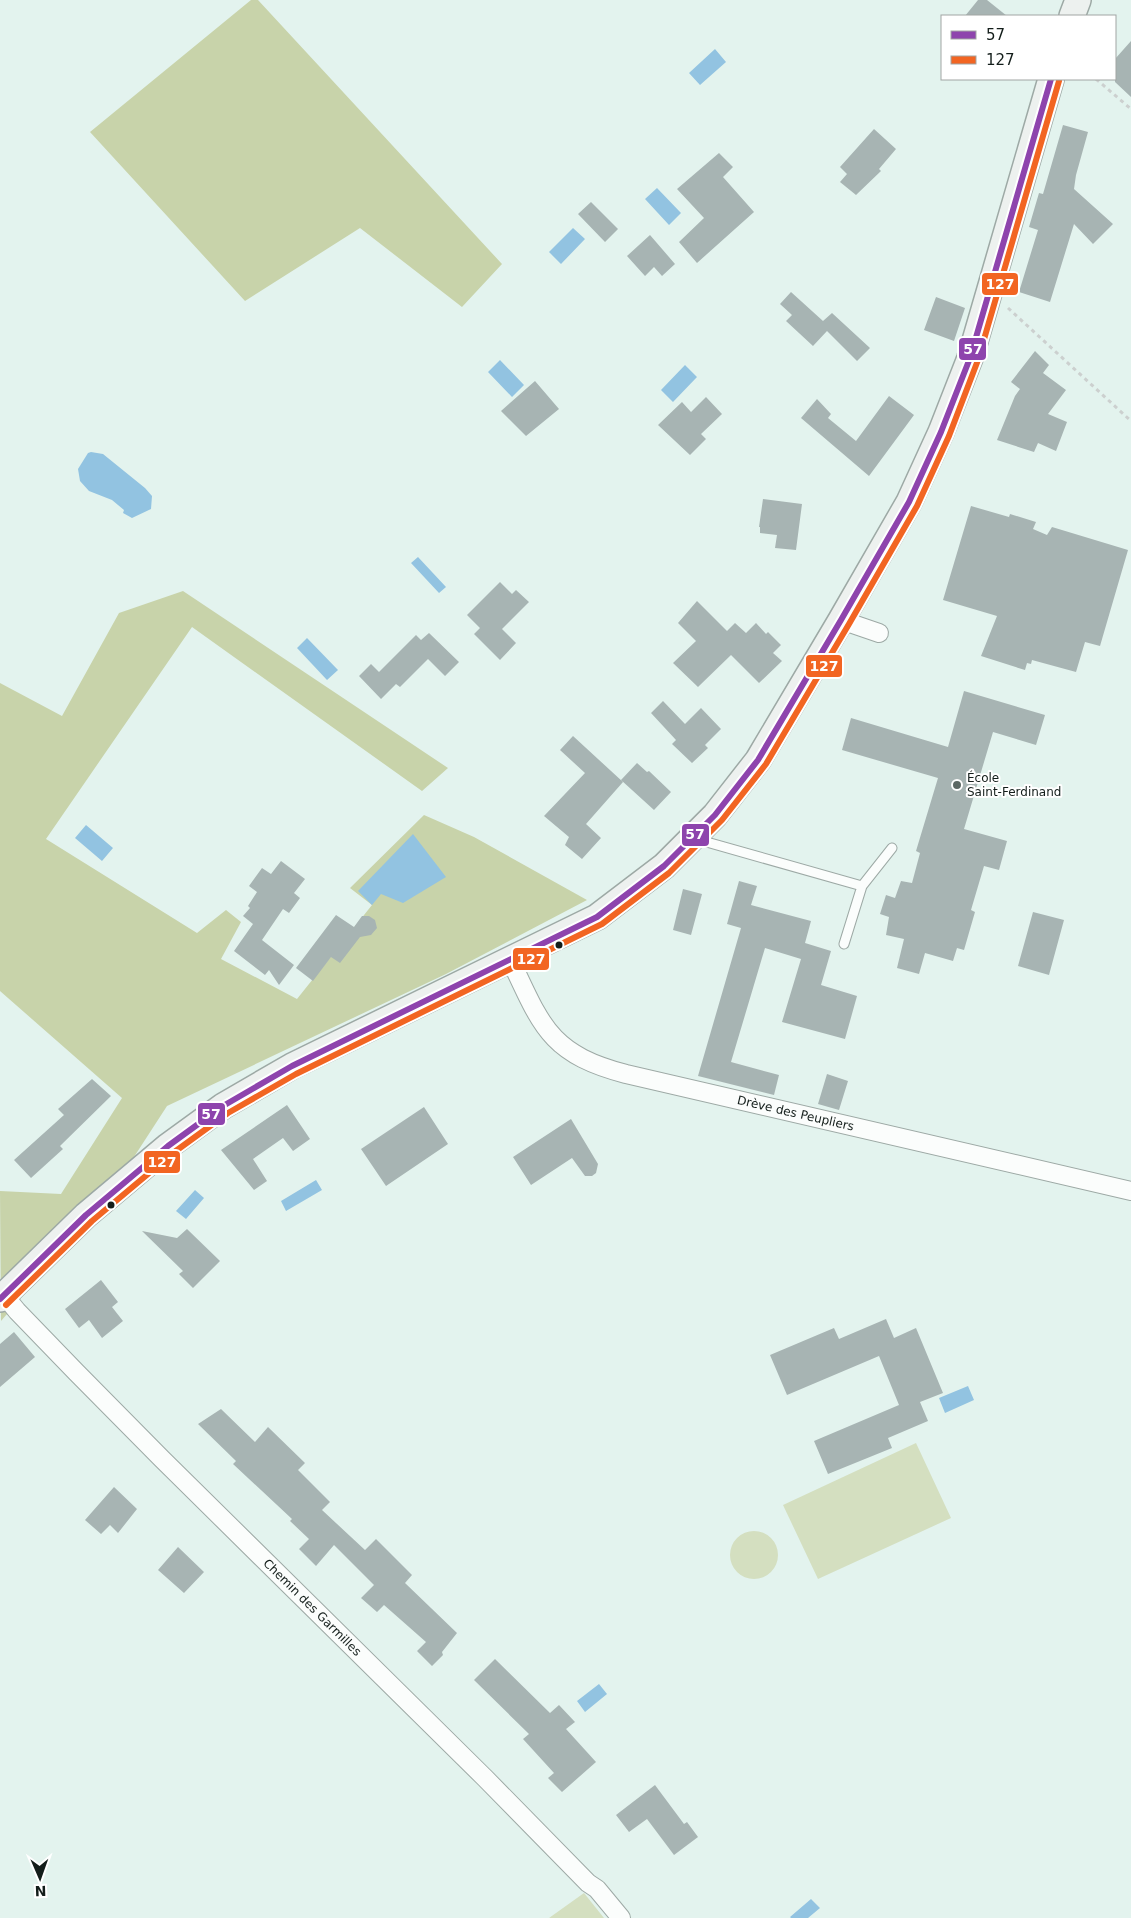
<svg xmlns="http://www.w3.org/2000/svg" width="1131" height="1918" font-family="'DejaVu Sans',sans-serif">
	<rect width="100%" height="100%" fill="#e3f3ee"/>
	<path fill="#d4dfc0" d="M916,1443l35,75 -133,61 -35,-74z
		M730 1555a24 24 0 1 1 48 0a24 24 0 1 1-48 0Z
		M584,1893l20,25h-55z"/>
	<path fill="#c8d3aa" d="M251,0h7l244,264 -40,43 -102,-79 -115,73 -155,-169z
		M183,591l265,177 -26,23 -230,-164 -146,212 151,94 29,-23 15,12 -20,37 76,40 75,-94 -22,-17 74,-73 50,22 113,63 -141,74 -279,132 -59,91 -107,124 -1,-130 61,3 61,-96 -122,-107v-308l62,33 57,-103z"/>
	<path fill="#92c3e1" d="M715,49l11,13 -26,23 -11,-12z
		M657,188l24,25 -12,12 -24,-26z
		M573,228l12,11 -24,25 -12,-12z
		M500,360l24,25 -12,12 -24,-25z
		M685,365l12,12 -24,25 -12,-12z
		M91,452l12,2 42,34 7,8 -1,13 -19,9 -9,-5 1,-3 -12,-10 -23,-9 -9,-10 -2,-12 10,-16z
		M418,557l28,30 -7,6 -28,-30z
		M307,638l31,32 -11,10 -30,-32z
		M86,825l27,23 -11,13 -27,-23z
		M413,834l33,43 -43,26 -22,-9 -9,11 -14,-14z
		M316,1180l6,10 -36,21 -5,-10z
		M195,1190l9,8 -18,21 -10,-8z
		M968,1386l6,14 -29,13 -6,-15z
		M599,1684l8,10 -22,18 -8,-11z
		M811,1899l9,9 -12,10h-17l-1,-1z"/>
	<path fill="#a7b4b3" d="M978,0h9l20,16h-42z
		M1131,41v56l-16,-15v-23z
		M1063,125l25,7 -12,43 -2,14 39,35 -20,20 -19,-20 -24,78 -31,-10 19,-62 -9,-3 10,-34 4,1z
		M874,129l22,20 -17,20 2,2 -25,24 -16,-13 7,-8 -7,-7z
		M719,153l14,14 -10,10 31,35 -57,51 -18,-21 25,-24 -27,-29z
		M591,202l27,27 -13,13 -27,-28z
		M650,235l25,29 -13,12 -8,-9 -9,9 -18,-20z
		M791,292l32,29 9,-8 38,35 -13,13 -30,-30 -14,15 -27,-25 6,-6 -12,-11z
		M936,297l29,11 -11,33 -30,-11z
		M1035,351l14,14 -6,8 23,17 -18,24 19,8 -11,29 -18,-8 -4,9 -37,-12 18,-44 5,-7 -9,-7z
		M535,381l24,28 -33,27 -25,-25z
		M889,396l25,19 -45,61 -68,-58 16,-19 14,15 -3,4 28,23z
		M706,397l16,17 -21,20 5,5 -16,16 -32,-30 24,-23 9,10z
		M763,499l39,5 -6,46 -21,-2 2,-13 -17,-2v-6h-1z
		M971,506l38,11 1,-3 26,8 -3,7 14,6 5,-8 76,23 -28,96 -15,-4 -9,30 -44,-12 -1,4 -4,-1 -2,7 -44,-14 16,-40 -54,-16z
		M500,582l12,12 4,-4 13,12 -27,27 14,14 -16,17 -26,-26 6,-6 -13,-13z
		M697,601l30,30 8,-8 11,10 10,-10 10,11 2,-2 13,13 -8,8 9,8 -23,22 -28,-28 -33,32 -25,-24 23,-22 -18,-18z
		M429,633l30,29 -14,14 -17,-17 -28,28 -4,-3 -15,15 -22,-23 12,-12 8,8 37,-37 5,5z
		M964,691l81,24 -9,30 -43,-13 -29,97 43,12 -8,29 -15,-4 -13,44 4,2 -11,38 -7,-2 -4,13 -28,-8 -6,21 -22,-6 7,-29 -18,-4 3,-18 -9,-3 6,-19 9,3 6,-17 11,2 8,-30 -4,-2 22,-73 -96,-28 9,-32 97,29z
		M663,701l22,23 16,-16 20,21 -16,16 3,3 -16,15 -20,-19 4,-4 -25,-27z
		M573,736l50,46 -37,42 15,14 -19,21 -17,-14 4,-8 -25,-21 41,-43 -25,-23z
		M637,763l10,9 2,-1 22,21 -17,18 -33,-30z
		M281,861l24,18 -11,14 6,5 -11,15 -6,-4 -21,31 32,25 -15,20 -10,-15 -4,5 -31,-24 19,-27 -10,-8 7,-8 -2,-2 9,-14 -8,-6 13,-18 9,6z
		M739,881l18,5 -6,19 60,16 -6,22 26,8 -10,34 36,11 -12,43 -63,-17 19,-63 -36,-11 -34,114 48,13 -5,20 -76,-19 43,-148 -14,-4z
		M683,889l19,5 -11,41 -18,-5z
		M1033,912l31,8 -15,55 -31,-9z
		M336,915l18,12 8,-11h7l6,4 2,8 -6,7 -11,2 -20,26 -9,-6 -18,24 -17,-13z
		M827,1074l21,7 -9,29 -21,-6z
		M92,1079l19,17 -51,50 3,3 -32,29 -17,-18 50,-45 -6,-6z
		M287,1105l23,34 -17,12 -10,-13 -30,21 14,22 -13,9 -33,-40z
		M424,1107l24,37 -62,42 -25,-37z
		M571,1119l27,45 -2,9 -4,3h-7l-13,-18 -41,27 -18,-28z
		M187,1229l33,32 -27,27 -14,-14 4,-3 -41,-40 35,7z
		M101,1280l17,22 -6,5 11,14 -21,17 -13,-18 -10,8 -14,-19z
		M886,1319l8,19 22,-10 27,65 -23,9 8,19 -40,17 4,10 -64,26 -14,-33 85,-36 -20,-49 -92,39 -17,-40 64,-27 5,11z
		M14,1332l21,25 -35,30v-43z
		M221,1409l34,33 13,-15 37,36 -7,7 32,32 -8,8 43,40 11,-11 36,36 -7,8 52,50 -15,19 1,3 -11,11 -15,-15 9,-9 -42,-37 -7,7 -16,-14 13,-13 -40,-40 -18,21 -17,-17 10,-10 -19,-18 2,-2 -59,-55 3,-3 -38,-37z
		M114,1487l23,22 -19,24 -8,-8 -9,9 -16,-14z
		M178,1547l26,25 -20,21 -26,-23z
		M495,1659l55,54 9,-8 16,17 -9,7 30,33 -34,30 -14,-14 6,-5 -31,-34 6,-5 -55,-54z
		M655,1785l29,39 3,-2 11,15 -24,18 -27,-36 -18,13 -13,-17z"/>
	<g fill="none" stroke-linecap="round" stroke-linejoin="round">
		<defs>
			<path id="lane" d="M696,839l166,47 -18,58
				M862,886l30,-38"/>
			<g id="street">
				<path d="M841,620l38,13"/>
				<path id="s1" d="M511,961c31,66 39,93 115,113l505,117"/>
				<path id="s2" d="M4,1295l13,16 59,61 86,87 323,319 103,105 9,6 24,29"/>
			</g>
			<path id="secondary" d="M1072,16l6,-16
				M0,1299l86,-84 82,-69 55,-40 69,-40 305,-149 67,-51 51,-51 43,-55 83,-140 68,-118 32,-70 29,-74 81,-279"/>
		</defs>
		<use href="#lane" stroke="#9da9a5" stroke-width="11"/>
		<use href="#street" stroke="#9da9a5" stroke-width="20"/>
		<use href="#secondary" stroke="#9da9a5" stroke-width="28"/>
		<path stroke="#ccd0cf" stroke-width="3" stroke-dasharray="4 4" stroke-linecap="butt" d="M1096,79l35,30
			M1008,308l123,113"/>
		<use href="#lane" stroke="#fbfdfc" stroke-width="9"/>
		<use href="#street" stroke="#fbfdfc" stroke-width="18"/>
		<use href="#secondary" stroke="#edf1ef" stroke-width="25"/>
		<defs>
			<path id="bus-1" d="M0,1299l86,-84 82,-69 55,-40 69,-40 305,-149 67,-51 51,-51 43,-55 83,-140 68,-118 32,-70 29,-74 81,-279"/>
			<path id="bus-2" d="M6,1305l86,-84 81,-68 55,-40 68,-39 306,-150 67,-51 53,-53 44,-56 83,-140 68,-118 32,-70 29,-76 81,-279"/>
		</defs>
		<use href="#bus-1" stroke="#fff" stroke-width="10"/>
		<use href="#bus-2" stroke="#fff" stroke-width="10"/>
		<use href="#bus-1" stroke="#8e44ad" stroke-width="6"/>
		<use href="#bus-2" stroke="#f26522" stroke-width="6"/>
	</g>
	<circle fill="#5c6864" stroke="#fff" stroke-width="2" cx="957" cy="785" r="5"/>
	<g fill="#131d1a" stroke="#fff" stroke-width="2">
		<circle cx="559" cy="945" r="4.5"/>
		<circle cx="111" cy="1205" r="4.5"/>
	</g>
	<g text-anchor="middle" stroke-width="4" stroke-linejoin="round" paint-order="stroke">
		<g font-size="12" fill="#131d1a" stroke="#fff" text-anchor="start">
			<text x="967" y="782">École<tspan x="967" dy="14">Saint-Ferdinand</tspan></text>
		</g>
		<g font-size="12" fill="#131d1a" stroke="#fff">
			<text dy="4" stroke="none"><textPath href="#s1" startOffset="344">Drève des Peupliers</textPath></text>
			<text dy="4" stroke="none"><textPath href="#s2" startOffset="439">Chemin des Garmilles</textPath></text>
		</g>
	</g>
	<g stroke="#fff" stroke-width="2">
		<rect x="981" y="272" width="38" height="24" rx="5" fill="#f26522"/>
		<rect x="958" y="337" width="29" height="24" rx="5" fill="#8e44ad"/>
		<rect x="805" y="654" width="38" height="24" rx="5" fill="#f26522"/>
		<rect x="681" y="823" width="29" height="24" rx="5" fill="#8e44ad"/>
		<rect x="512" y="947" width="38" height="24" rx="5" fill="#f26522"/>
		<rect x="197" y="1102" width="29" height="24" rx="5" fill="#8e44ad"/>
		<rect x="143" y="1150" width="38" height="24" rx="5" fill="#f26522"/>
	</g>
	<g font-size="14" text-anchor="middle" font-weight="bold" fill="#fff">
		<text x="1000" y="289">127</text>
		<text x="973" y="354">57</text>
		<text x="824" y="671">127</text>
		<text x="695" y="839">57</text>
		<text x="531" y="964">127</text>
		<text x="211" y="1119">57</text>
		<text x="162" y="1167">127</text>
	</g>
	<rect x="941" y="15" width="175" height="65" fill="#ffffff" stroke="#a1a5a3"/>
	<rect x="951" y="31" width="25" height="8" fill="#8e44ad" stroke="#a1a5a3"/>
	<text x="986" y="40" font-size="15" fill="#131d1a">57</text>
	<rect x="951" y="56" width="25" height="8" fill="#f26522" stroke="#a1a5a3"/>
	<text x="986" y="65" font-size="15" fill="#131d1a">127</text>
	<g transform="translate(40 1878) rotate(178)" stroke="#ffffff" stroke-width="4" paint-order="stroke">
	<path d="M0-4L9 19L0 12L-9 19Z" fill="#131d1a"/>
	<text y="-8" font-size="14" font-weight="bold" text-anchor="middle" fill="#131d1a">N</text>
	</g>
</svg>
